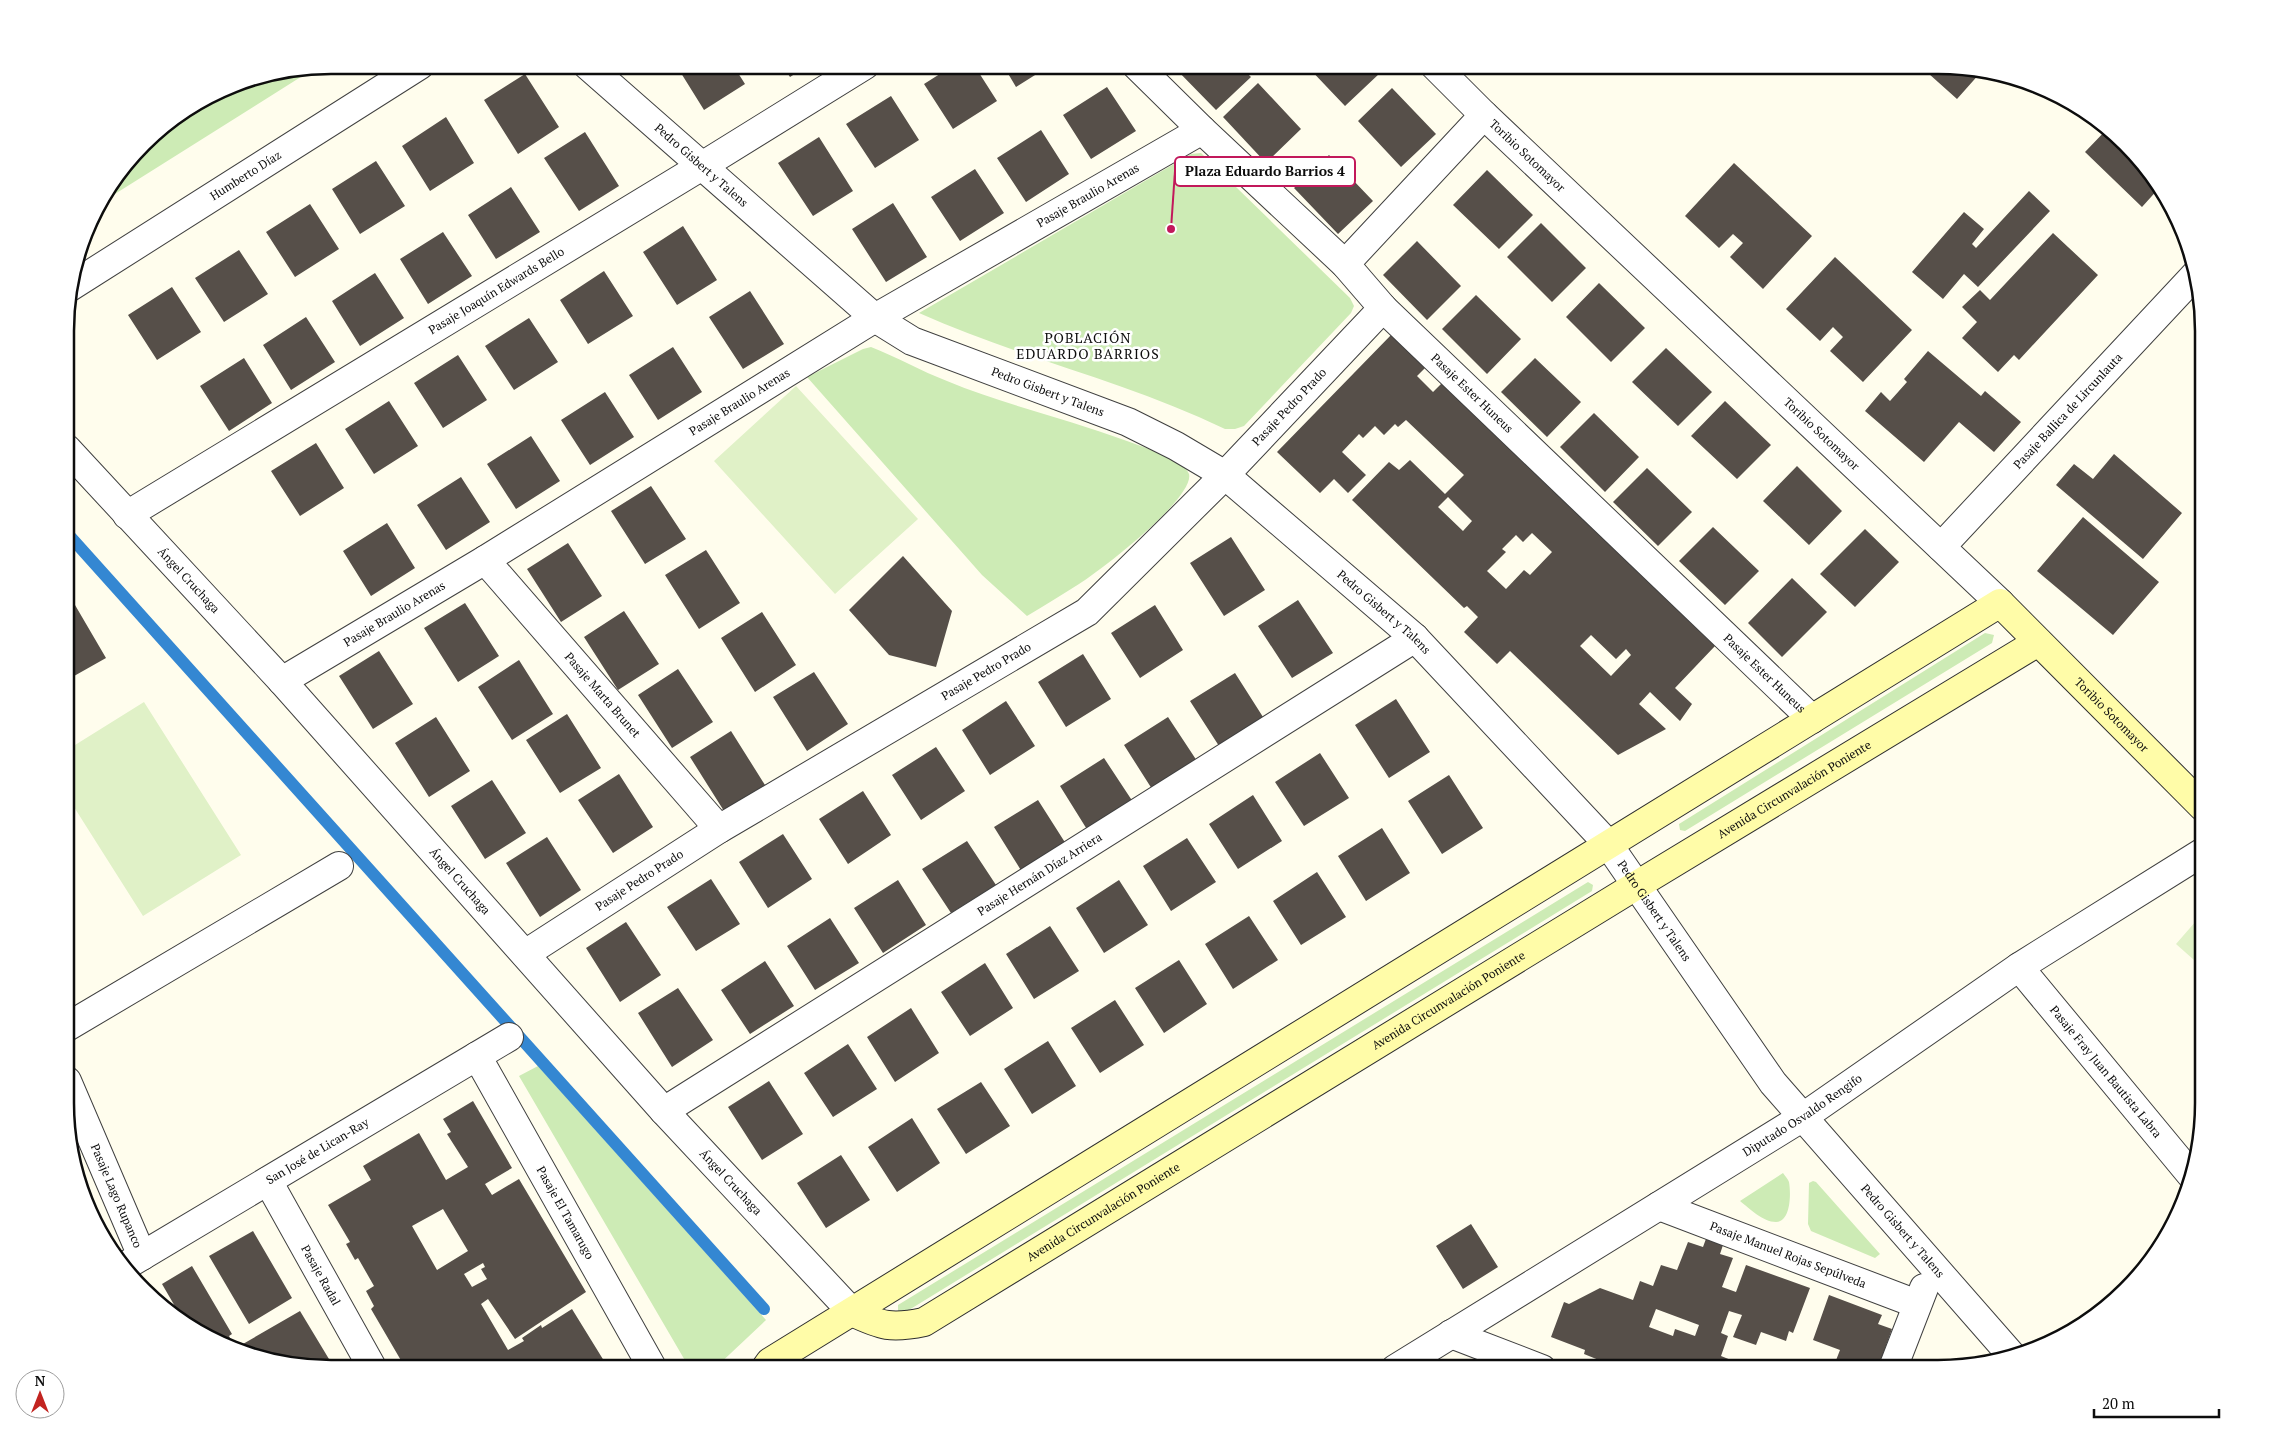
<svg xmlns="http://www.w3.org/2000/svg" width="2269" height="1434" font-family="'PT Serif',serif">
	<rect width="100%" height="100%" fill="#fffded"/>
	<path fill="#cdebb5" d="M315,68l-216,136 56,-73 75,-46z
		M1201,153l149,145 4,8 -3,7 -107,113 -9,3h-10c-99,-48 -206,-71 -306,-116l272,-159z
		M871,347c26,10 50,24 76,34 58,24 121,38 180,60 13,5 58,19 62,33 6,24 -89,97 -110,110 -17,11 -34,21 -52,32l-45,-41 -175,-198 56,-28z
		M1985,633l9,2 -2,8 -307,188 -5,-1 -1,-6z
		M1588,882l5,3 -1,6 -688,422 -6,-2v-6z
		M538,1066l228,254 -52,49h-24l-171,-293z
		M1783,1173c2,3 5,6 6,9 2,11 2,40 -13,40 -13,0 -27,-14 -36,-21z
		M1813,1181l3,1 64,72 -5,4 -64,-27 -3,-7 1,-41z"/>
	<path fill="#e0f1c7" d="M796,386l122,133 -83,75 -121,-133z
		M144,702l97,153 -98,61 -76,-120v-46z
		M2203,913v55l-27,-24z"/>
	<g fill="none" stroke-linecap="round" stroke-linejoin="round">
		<path stroke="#3487d2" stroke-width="12" d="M67,533l697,776"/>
	</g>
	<path fill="#564f49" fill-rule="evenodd" d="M676,65h57l12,19 -41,26z
		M782,65h27l-19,12z
		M954,65h20l23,36 -44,28 -29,-45z
		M1003,65h48l-35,22z
		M1172,65h67l12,12 -35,33z
		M1306,65h67l7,8 -35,33z
		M1919,65h19l43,7 -24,27z
		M525,74l34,53 -41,27 -34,-54z
		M1258,83l43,46 -35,34 -43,-46z
		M1107,87l29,44 -45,28 -28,-44z
		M1392,88l44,46 -35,33 -43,-46z
		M891,96l28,44 -44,28 -29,-44z
		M446,117l28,46 -44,28 -28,-45z
		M2108,128l18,15 34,44 -18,20 -57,-55z
		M1041,130l28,44 -43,28 -29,-44z
		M585,132l34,54 -40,25 -35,-53z
		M819,137l34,54 -40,25 -35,-53z
		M1329,155l44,46 -35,33 -44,-46z
		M376,161l29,45 -45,28 -28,-45z
		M1734,163l78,73 -49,53 -33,-32 13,-14 -10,-9 -14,14 -34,-32z
		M975,169l29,44 -44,28 -29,-44z
		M1487,170l46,45 -34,34 -46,-44z
		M511,187l29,45 -44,27 -28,-44z
		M2029,191l21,20 -72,76 -14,-13 -21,25 -31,-27 52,-60 20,17 -12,15 4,4z
		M893,203l34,54 -41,25 -34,-53z
		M310,204l29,45 -44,28 -29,-45z
		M1541,223l45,45 -34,34 -45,-45z
		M683,226l34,54 -40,25 -34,-53z
		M443,232l29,44 -44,28 -28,-45z
		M2053,233l45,42 -79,85 -5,-5 -16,17 -36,-34 15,-16 -15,-15 18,-17 10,10z
		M1417,241l44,45 -34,34 -44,-45z
		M239,250l29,44 -44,28 -29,-44z
		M1835,257l77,73 -49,52 -33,-31 13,-14 -10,-10 -13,14 -34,-32z
		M604,271l29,45 -45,28 -28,-44z
		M375,273l29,45 -44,28 -28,-45z
		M1599,283l46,45 -34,34 -45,-45z
		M172,287l29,45 -44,28 -29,-45z
		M750,291l34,53 -41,25 -34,-52z
		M1476,295l45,44 -34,35 -45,-45z
		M306,317l29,45 -44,28 -28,-45z
		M529,318l29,44 -44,28 -29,-44z
		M1392,334l34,33 -9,9 16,16 9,-9 273,263 -40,42 17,16 -12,17 -30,-29 -11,12 27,25 -48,26 -108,-104 -13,13 -33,-32 14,-15 -11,-11 -3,2 -112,-108 37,-38 10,8 11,-10 35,34 19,-19 -58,-55 -8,7 -3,-3 -11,11 -9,-9 -12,12 -4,-4 -17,18 24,23 -18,18 -14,-14 -14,14 -43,-41zM1448,497l24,24 -9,10 -25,-24zM1532,533l20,19 -22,23 -6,-5 -18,19 -19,-18 19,-19 -4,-3 14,-14 7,7zM1591,635l25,24 10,-10 5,6 -20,21 -31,-30z
		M673,347l29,45 -44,28 -29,-45z
		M1666,348l46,44 -34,34 -46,-44z
		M1928,351l53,45 4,-5 36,31 -27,30 -35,-30 -35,40 -59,-51 16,-19 9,9 17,-19 -3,-3z
		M458,355l29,45 -44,28 -29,-45z
		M244,358l28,45 -43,28 -29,-45z
		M1535,358l46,44 -34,35 -46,-45z
		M605,392l29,45 -44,28 -29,-45z
		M389,401l29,45 -44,28 -29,-45z
		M1725,401l46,44 -34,34 -46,-43z
		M1594,413l45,44 -34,35 -45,-45z
		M531,436l29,45 -44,28 -29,-45z
		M316,443l28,45 -44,28 -29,-45z
		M2114,454l68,59 -39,46 -87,-74 18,-21 19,15z
		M1797,466l45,45 -33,34 -46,-44z
		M1647,468l45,44 -34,34 -45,-44z
		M461,477l29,45 -44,28 -29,-45z
		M651,486l35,53 -41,25 -34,-53z
		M2083,517l76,65 -46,53 -76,-64z
		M387,523l28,45 -44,28 -28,-45z
		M1713,527l46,44 -34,34 -46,-44z
		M1865,529l34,33 -44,45 -35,-33z
		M1231,537l34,53 -41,26 -34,-53z
		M568,543l34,53 -41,26 -34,-53z
		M706,550l34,53 -41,26 -34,-54z
		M903,556l49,55 -16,56 -47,-12 -40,-45z
		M1792,578l35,34 -45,45 -34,-34z
		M1298,600l35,53 -41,25 -34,-52z
		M465,603l34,53 -41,26 -34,-54z
		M75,605l31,53 -39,22v-71z
		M1155,605l28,45 -43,28 -29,-45z
		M624,611l35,53 -41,26 -34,-53z
		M762,612l34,53 -41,27 -34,-54z
		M379,651l34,53 -40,25 -34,-53z
		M1083,654l28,45 -45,28 -28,-45z
		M519,660l34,54 -41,26 -34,-53z
		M678,669l35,53 -41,26 -34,-53z
		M814,672l34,52 -41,27 -34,-54z
		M1235,673l28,44 -44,29 -29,-45z
		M1396,699l34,53 -41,26 -34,-53z
		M1006,701l29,45 -45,29 -28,-45z
		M567,714l34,54 -41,25 -34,-53z
		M436,717l34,54 -41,26 -34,-54z
		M1168,717l29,44 -45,28 -28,-44z
		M731,731l34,54 -41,26 -34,-54z
		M936,747l29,44 -44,29 -29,-45z
		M1320,753l29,45 -45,28 -29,-44z
		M1104,758l29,44 -45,29 -28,-45z
		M619,774l34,53 -40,26 -35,-53z
		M1449,775l34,53 -41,26 -34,-53z
		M492,780l34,53 -41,26 -34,-53z
		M863,791l28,44 -43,29 -29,-45z
		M1253,795l29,46 -44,28 -29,-45z
		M1038,800l28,44 -44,28 -28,-45z
		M1382,828l28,45 -44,28 -28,-45z
		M783,834l29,45 -44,29 -29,-46z
		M547,837l34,53 -41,27 -34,-54z
		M1187,838l29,44 -45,29 -28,-45z
		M967,841l29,44 -45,28 -29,-44z
		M1317,872l29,45 -45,28 -28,-44z
		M711,879l29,45 -44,27 -29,-44z
		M898,880l28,45 -43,28 -29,-45z
		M1119,880l29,45 -44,28 -28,-45z
		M1249,916l29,44 -45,29 -28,-45z
		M830,918l29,45 -44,27 -28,-44z
		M626,922l35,53 -41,27 -34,-54z
		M1050,926l29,45 -45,28 -28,-45z
		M1179,960l28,44 -43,29 -29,-45z
		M765,961l29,45 -44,28 -29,-44z
		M985,963l28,45 -43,28 -29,-44z
		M678,988l35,52 -41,27 -34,-54z
		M1115,1000l29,45 -44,28 -29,-45z
		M911,1008l28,45 -44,29 -28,-45z
		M1048,1041l28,45 -44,28 -28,-45z
		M848,1044l29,45 -44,28 -29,-44z
		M769,1081l34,53 -41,26 -34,-53z
		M981,1082l29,44 -44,28 -29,-45z
		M473,1101l39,67 -27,16 7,11 27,-16 67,113 -71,47 -27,-40 -7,5 27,46 16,-9 -2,-3 19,-13 1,3 30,-19 37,60h-203l-35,-60 3,-3 -8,-15 8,-5 -16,-28 -3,2 -9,-16 4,-2 -22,-37 43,-25 -8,-14 56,-33 27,47 22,-13 -21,-33 4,-2 -8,-13zM443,1209l25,42 -31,19 -25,-44zM483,1263l2,4 -4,2 6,10 -15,8 -8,-13z
		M912,1118l28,45 -43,29 -29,-45z
		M841,1155l29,45 -44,28 -29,-45z
		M1471,1224l27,43 -35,22 -27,-43z
		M253,1231l39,67 -43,26 -40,-68z
		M1707,1236l17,6 -4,12 13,4 -11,29 14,5 10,-27 64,23 -17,45 -4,-2 -3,10 -25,-9 -5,13 -23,-8 9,-22 -13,-4 -8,22 7,3 -7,20 25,10 -1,3h-124l-37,-15 1,-4 -34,-13 13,-35 5,2 31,-16 33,12 7,-19 13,5 8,-21 16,5 11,-28 15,5zM1656,1309l43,16 -4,11 -20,-7 -2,7 -24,-9z
		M192,1266l40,68 -3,2 6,12 -52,-24 -6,-6 3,-3 -18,-31z
		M1829,1295l53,20 -4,9 14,5 -14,39h-45l7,-18 -27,-10z
		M300,1311l35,58 -73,-9 -26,-12z"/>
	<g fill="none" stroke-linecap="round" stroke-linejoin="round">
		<defs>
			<g id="street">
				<path id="s1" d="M587,65l288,253 37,23 216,81 48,24 49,29 190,163 193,206 165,239 240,274"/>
				<path id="s2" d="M1136,65l66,65 143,134 38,44 429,411"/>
				<path id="s3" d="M1434,65l50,50 516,488"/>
				<path d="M1345,264l139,-149"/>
				<path id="s4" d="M70,287l350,-222"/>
				<path id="s5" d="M67,449l215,232 382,430 188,201"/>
				<path id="s6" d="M127,515l575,-349 163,-101"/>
				<path id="s7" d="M1941,547l255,-273"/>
				<path id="s8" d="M485,560l234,269"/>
				<path id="s9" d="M282,681l203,-121 390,-242 327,-188"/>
				<path id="s10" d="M525,954l194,-125 368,-217 138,-137 158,-167"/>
				<path id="s11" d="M2019,967l173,209"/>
				<path d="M67,1027l272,-161"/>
				<path id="s12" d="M477,1056l176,313"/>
				<path id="s13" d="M67,1081l75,175"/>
				<path id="s14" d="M664,1111l751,-473"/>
				<path id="s15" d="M268,1181l105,188"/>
				<path id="s16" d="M1659,1206l258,98"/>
				<path id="s17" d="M125,1266l384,-229"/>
				<path d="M1451,1334l91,35"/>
				<path d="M1893,1368l31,-80"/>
				<path id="s18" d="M1395,1369l408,-252 216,-150 184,-115"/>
			</g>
			<g id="secondary">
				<path id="s19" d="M852,1312c30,14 39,17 72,10l713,-437 401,-243"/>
				<path id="s20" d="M765,1369l5,-7 1230,-759 203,204"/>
			</g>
		</defs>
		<use href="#street" stroke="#404040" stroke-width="30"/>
		<use href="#secondary" stroke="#2f2f2f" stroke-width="30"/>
		<use href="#street" stroke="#fff" stroke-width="28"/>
		<use href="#secondary" stroke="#fffca8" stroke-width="28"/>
	</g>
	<g text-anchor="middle" stroke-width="5" stroke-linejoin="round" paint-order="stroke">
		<g font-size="12" fill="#0d0d0d" stroke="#fff">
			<text dy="4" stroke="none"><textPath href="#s3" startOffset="130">Toribio Sotomayor</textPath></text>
			<text dy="4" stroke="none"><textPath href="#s1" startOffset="152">Pedro Gisbert y Talens</textPath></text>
			<text dy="4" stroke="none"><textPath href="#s4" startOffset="208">Humberto Díaz</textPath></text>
			<text dy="4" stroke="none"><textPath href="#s9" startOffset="941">Pasaje Braulio Arenas</textPath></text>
			<text dy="4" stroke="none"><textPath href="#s6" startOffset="432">Pasaje Joaquín Edwards Bello</textPath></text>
			<text dy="4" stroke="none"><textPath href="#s1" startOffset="572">Pedro Gisbert y Talens</textPath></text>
			<text dy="4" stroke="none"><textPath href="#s2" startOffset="470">Pasaje Ester Huneus</textPath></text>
			<text dy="4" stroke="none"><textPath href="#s9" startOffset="536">Pasaje Braulio Arenas</textPath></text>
			<text dy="4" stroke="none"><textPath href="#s10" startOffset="946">Pasaje Pedro Prado</textPath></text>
			<text dy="4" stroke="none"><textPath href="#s7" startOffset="186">Pasaje Ballica de Lircunlauta</textPath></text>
			<text dy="4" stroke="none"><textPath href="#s3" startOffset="535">Toribio Sotomayor</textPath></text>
			<text dy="4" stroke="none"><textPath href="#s5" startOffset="179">Ángel Cruchaga</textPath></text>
			<text dy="4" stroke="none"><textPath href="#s1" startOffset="978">Pedro Gisbert y Talens</textPath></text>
			<text dy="4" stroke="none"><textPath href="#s9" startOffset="131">Pasaje Braulio Arenas</textPath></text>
			<text dy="4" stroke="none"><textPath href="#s10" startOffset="541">Pasaje Pedro Prado</textPath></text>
			<text dy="4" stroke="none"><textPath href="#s2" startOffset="875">Pasaje Ester Huneus</textPath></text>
			<text dy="4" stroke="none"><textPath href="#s8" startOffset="179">Pasaje Marta Brunet</textPath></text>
			<text dy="4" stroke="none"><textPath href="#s20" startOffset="1612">Toribio Sotomayor</textPath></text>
			<text dy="4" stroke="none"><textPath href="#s19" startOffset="1095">Avenida Circunvalación Poniente</textPath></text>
			<text dy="4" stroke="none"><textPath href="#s14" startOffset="444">Pasaje Hernán Díaz Arriera</textPath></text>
			<text dy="4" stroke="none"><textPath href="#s10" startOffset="136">Pasaje Pedro Prado</textPath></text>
			<text dy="4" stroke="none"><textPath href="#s5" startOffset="584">Ángel Cruchaga</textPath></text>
			<text dy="4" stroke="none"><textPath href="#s1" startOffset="1382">Pedro Gisbert y Talens</textPath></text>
			<text dy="4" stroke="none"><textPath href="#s19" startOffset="690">Avenida Circunvalación Poniente</textPath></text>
			<text dy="4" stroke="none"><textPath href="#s11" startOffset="136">Pasaje Fray Juan Bautista Labra</textPath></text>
			<text dy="4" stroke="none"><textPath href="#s18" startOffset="480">Diputado Osvaldo Rengifo</textPath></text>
			<text dy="4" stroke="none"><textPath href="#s17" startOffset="224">San José de Lican-Ray</textPath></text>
			<text dy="4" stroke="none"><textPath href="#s5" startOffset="989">Ángel Cruchaga</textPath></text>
			<text dy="4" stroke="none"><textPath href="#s13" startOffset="125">Pasaje Lago Rupanco</textPath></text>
			<text dy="4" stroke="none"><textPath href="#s19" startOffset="285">Avenida Circunvalación Poniente</textPath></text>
			<text dy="4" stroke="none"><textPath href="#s12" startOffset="180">Pasaje El Tamarugo</textPath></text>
			<text dy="4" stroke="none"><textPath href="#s1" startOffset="1788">Pedro Gisbert y Talens</textPath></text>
			<text dy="4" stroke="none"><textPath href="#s16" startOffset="138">Pasaje Manuel Rojas Sepúlveda</textPath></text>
			<text dy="4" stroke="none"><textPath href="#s15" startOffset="108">Pasaje Radal</textPath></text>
		</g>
		<g font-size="14" letter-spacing="1" fill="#0d0d0d" stroke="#fff">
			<text x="1088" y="343">POBLACIÓN<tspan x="1088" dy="16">EDUARDO BARRIOS</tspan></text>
		</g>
	</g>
	<path d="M0 0H2269V1434H0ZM331 74H1938A257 257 0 0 1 2195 331V1103A257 257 0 0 1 1938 1360H331A257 257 0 0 1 74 1103V331A257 257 0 0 1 331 74Z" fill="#fff" fill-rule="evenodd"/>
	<path fill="none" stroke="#0d0d0d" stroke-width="2.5" d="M331 74H1938A257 257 0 0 1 2195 331V1103A257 257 0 0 1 1938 1360H331A257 257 0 0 1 74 1103V331A257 257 0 0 1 331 74Z"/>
	<path fill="none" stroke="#c2185b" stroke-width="2" d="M1171 229L1175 171"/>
	<circle fill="#c2185b" stroke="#fff" stroke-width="2" cx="1171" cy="229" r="5"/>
	<rect fill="#fff" stroke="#c2185b" stroke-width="2" x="1175" y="157" width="180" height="29" rx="5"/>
	<g font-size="14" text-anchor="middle" font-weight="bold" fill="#0d0d0d">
		<text x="1265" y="176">Plaza Eduardo Barrios 4</text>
	</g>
	<g transform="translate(40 1394)"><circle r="24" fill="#ffffff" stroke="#9e9e9e"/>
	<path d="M0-4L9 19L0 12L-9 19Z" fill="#c22420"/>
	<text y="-8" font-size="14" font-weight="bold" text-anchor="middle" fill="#0d0d0d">N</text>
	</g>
	<path d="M2094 1409v8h125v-8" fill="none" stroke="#0d0d0d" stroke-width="2.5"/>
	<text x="2102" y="1409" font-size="15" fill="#0d0d0d" stroke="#ffffff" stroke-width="4" paint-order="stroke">20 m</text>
</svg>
